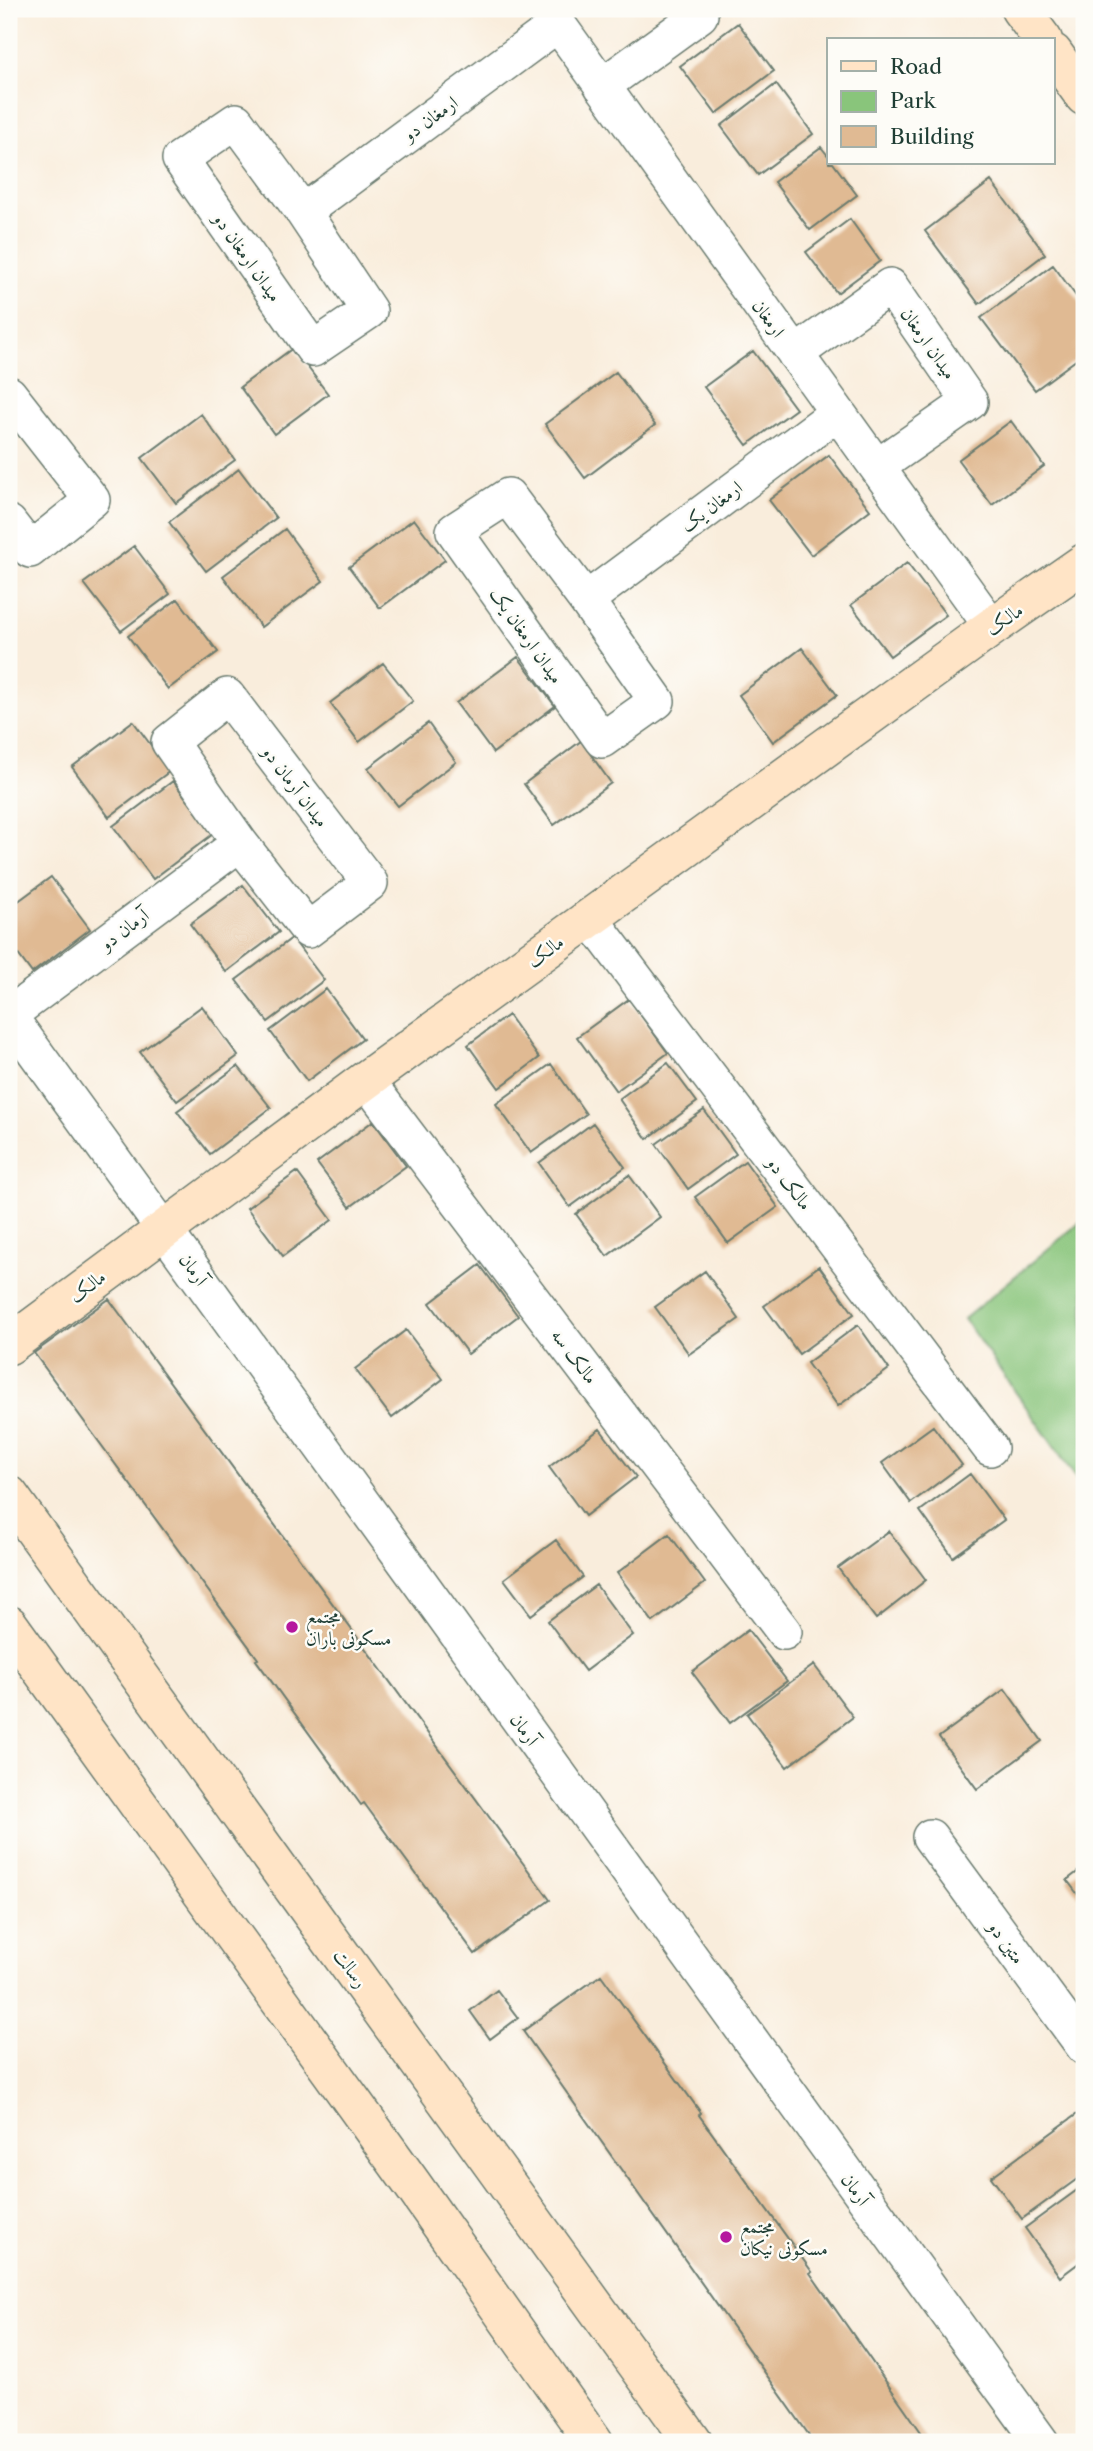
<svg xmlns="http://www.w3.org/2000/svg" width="1093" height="2451" font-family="'Libre Caslon Text',Amiri,serif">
	<rect width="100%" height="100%" fill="#fdfcf7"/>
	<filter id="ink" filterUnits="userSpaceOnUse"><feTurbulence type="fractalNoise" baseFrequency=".0143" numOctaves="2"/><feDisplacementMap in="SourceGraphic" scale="14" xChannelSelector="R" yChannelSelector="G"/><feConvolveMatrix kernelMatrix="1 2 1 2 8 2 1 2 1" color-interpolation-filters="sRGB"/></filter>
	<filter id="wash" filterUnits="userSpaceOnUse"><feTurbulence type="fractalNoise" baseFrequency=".00686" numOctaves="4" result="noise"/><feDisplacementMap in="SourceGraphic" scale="28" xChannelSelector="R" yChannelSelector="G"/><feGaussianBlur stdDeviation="1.57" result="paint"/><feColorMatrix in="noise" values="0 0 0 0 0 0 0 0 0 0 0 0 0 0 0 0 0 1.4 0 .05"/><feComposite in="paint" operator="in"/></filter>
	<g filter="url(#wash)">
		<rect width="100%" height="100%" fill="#f9eddc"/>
		<path fill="#89c57b" stroke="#548158" stroke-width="2" d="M1084,1219v270l-120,-170z"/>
		<g id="blocks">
			<path fill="#e0ba93" d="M738,23l36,48 -58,43 -36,-48z
				M776,84l37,50 -55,41 -37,-49z
				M821,147l8,10v6h4l24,32 -47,35 -36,-48z
				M991,181l54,73 -66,50 -54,-73z
				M850,219l30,42 -43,32 -31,-41z
				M1053,265l31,42v47l-49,36 -54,-72z
				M293,348l35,46 -54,40 -34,-47z
				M753,351l43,58 -49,36 -43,-58z
				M616,372l39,53 -70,53 -40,-54z
				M201,414l34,46 -59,43 -34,-45z
				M1011,421l33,45 -52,39 -34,-45z
				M829,455l41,55 -59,45 -42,-55z
				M239,469l37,49 -70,53 -37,-49z
				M414,519l31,41 -65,48 -31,-41z
				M285,529l38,52 -62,46 -38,-51z
				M134,546l36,48 -49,37 -37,-48z
				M907,563l39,52 -56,41 -39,-51z
				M178,599l40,53 -50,37 -40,-53z
				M802,648l35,47 -64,47 -34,-47z
				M518,657l37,49 -62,47 -37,-50z
				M383,663l30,38 -54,41 -29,-39z
				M133,721l37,50 -61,46 -37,-50z
				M428,723l28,39 -58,44 -30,-38z
				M581,741l30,42 -57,42 -30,-41z
				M173,781l40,53 -60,45 -40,-53z
				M51,877l39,52 -58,44 -23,-31v-34z
				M243,885l36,47 -53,40 -36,-48z
				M292,938l32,42 -56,42 -32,-42z
				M326,989l37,50 -56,42 -37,-50z
				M629,999l39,54 -52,38 -39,-54z
				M202,1006l36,50 -61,45 -37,-49z
				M508,1015l31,43 -40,30 -31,-43z
				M668,1063l29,39 -50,37 -28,-40z
				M551,1064l35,50 -55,39 -35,-49z
				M238,1066l33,42 -61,46 -33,-43z
				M704,1110l32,44 -48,35 -32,-45z
				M373,1121l33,45 -56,41 -33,-44z
				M593,1123l32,44 -55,40 -31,-44z
				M745,1161l33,46 -50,36 -33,-46z
				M297,1172l35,48 -49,36 -36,-48z
				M629,1175l31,42 -53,39 -31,-42z
				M480,1265l38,51 -50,38 -38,-51z
				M819,1266l35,48 -55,40 -35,-48z
				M705,1271l34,48 -50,35 -34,-47z
				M109,1299l441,601 -75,54 -111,-151 -3,2 -105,-145 2,-1 -224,-306z
				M858,1325l31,44 -51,37 -31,-43z
				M406,1330l37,49 -51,39 -37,-49z
				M933,1426l29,39 -51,38 -29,-40z
				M600,1429l36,48 -51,39 -36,-49z
				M970,1474l34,46 -51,37 -33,-46z
				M889,1531l37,49 -50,39 -38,-51z
				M669,1534l36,49 -52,39 -36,-49z
				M556,1540l27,37 -52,38 -27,-36z
				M596,1585l37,50 -48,36 -37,-50z
				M748,1630l39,51 -57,42 -38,-51z
				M814,1665l39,52 -66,50 -40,-53z
				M1005,1689l37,52 -65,48 -38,-52z
				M1084,1867v36l-17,-23z
				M601,1975l100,138 -2,2 113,157 -2,1 118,169h-114l-291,-411z
				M497,1990l21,28 -28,21 -20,-28z
				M1084,2109v65l-62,45 -31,-42z
				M1084,2185v74l-24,18 -35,-49z"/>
		</g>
	</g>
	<g filter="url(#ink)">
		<use href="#blocks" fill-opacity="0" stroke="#6b7b6f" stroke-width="2"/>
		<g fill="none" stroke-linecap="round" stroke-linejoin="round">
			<defs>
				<path id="street" d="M547,9l445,618
					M602,86l98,-71 -5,-6
					M236,121l67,91 66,99 -56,38 -133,-190z
					M303,212l255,-188
					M795,354l95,-68 80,116 -93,65
					M9,394l83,106 -62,50 -21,-27
					M508,496l78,104 71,101 -55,39 -148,-209z
					M586,600l251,-187
					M227,696l143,187 -62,47 -68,-87 -71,-101z
					M590,918l400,530
					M9,1015l231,-172
					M9,1016c347,473 686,953 1032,1426
					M366,1080l418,552
					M930,1837l154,210"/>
				<path id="secondary" d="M1020,9l23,31
					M1053,53l31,43
					M9,1345l357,-265 626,-453 92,-64
					M9,1495l684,947
					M9,1625l403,559 182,258"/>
			</defs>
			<use href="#street" stroke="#6b7b6f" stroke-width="38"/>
			<use href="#secondary" stroke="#6b7b6f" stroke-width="41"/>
			<use href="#street" stroke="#fff" stroke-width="35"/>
			<use href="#secondary" stroke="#ffe4c6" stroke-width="38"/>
		</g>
	</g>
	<g fill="#b5179e" stroke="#fdfcf7" stroke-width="2.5">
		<circle cx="292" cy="1627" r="7"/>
		<circle cx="726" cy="2237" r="7"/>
	</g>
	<g text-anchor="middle" stroke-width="5" stroke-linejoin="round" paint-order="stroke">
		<g font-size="19" fill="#1f3d34" stroke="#fdfcf7">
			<text transform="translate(430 118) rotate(-36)" y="7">ارمغان دو</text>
			<text transform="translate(248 257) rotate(55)" y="7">میدان ارمغان دو</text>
			<text transform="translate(769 318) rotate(54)" y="7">ارمغان</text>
			<text transform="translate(929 343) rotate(55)" y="7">میدان ارمغان</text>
			<text transform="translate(711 506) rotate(-37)" y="7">ارمغان یک</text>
			<text transform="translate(1004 619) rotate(-35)" y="7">مالک</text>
			<text transform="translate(527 635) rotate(55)" y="7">میدان ارمغان یک</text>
			<text transform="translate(296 786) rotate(53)" y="7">میدان آرمان دو</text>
			<text transform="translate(124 929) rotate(-37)" y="7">آرمان دو</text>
			<text transform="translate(545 951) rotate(-36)" y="7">مالک</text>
			<text transform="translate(790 1183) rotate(53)" y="7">مالک دو</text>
			<text transform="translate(194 1269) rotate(54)" y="7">آرمان</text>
			<text transform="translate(87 1286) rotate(-37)" y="7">مالک</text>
			<text transform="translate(575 1356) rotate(53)" y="7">مالک سه</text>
			<text transform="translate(525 1729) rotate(54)" y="7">آرمان</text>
			<text transform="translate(1007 1942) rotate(54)" y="7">متین دو</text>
			<text transform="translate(351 1968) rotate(54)" y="7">رسالت</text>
			<text transform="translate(856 2189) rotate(54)" y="7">آرمان</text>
		</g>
		<g font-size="19" fill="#1f3d34" stroke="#fdfcf7" text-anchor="start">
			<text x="306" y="1623">مجتمع<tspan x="306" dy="22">مسکونی باران</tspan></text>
			<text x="740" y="2233">مجتمع<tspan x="740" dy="22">مسکونی نیکان</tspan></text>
		</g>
	</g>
	<rect width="1093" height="2451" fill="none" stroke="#fdfcf7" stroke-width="35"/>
	<rect x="827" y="38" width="228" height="126" fill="#fdfcf7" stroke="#a4b0a9" stroke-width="2"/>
	<rect x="841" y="61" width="35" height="10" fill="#ffe4c6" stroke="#a4b0a9" stroke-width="2"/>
	<text x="890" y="74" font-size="21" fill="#1f3d34">Road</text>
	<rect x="841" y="91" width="35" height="21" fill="#89c57b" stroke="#a4b0a9" stroke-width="2"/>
	<text x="890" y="108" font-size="21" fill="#1f3d34">Park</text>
	<rect x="841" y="126" width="35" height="21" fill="#e0ba93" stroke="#a4b0a9" stroke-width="2"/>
	<text x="890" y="144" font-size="21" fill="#1f3d34">Building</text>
</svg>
